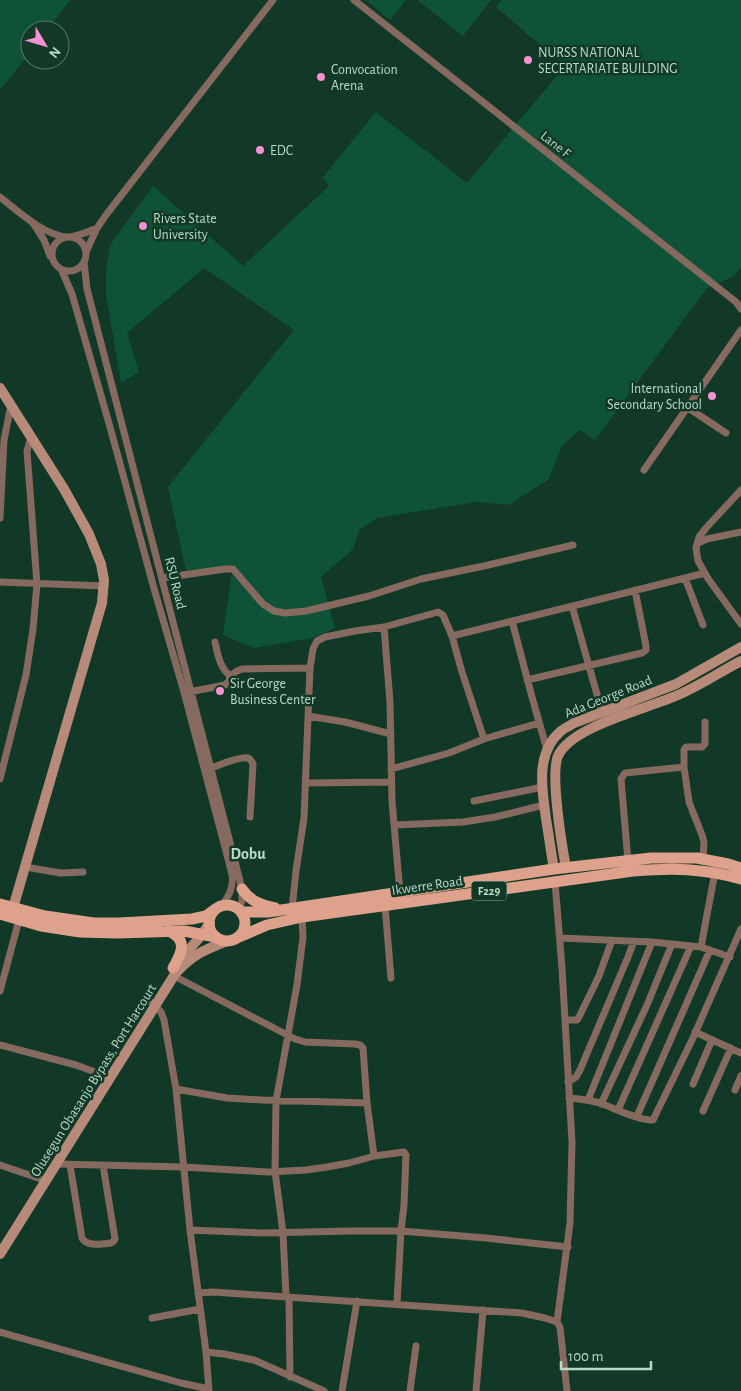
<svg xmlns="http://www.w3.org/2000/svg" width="741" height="1391" font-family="'Alegreya Sans',sans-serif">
	<rect width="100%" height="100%" fill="#123927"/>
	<path fill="#0e5337" d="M2,0h68l-23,30h-17v23l-30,37v-88z
		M365,0h41l-16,20z
		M417,0h74l-28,36z
		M501,0h240v268l-7,8 -27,12 -112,152 -15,-10 -18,16 -14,34 -40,25 -33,-3 -98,16 -18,12 -6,19 -32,28 14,51 -23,10 -58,10 -31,-13 10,-70 -47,6 -18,-84 126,-157 -90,-62 -77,65 12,39 -18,11 -15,-89v-23l4,-26 43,-59 90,80 86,-80 -6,-9 53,-65 91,71 98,-117 -69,-59z"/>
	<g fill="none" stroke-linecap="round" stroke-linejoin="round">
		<path stroke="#876a5f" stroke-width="7" d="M354,0l382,302 5,7
			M0,197c18,14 43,38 67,40 9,0 21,-5 30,-9
			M33,223l11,17 6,16
			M52 254a17 17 0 1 1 34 0a17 17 0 1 1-34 0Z
			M86,252l11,-24 9,-13 167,-215
			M84,262l3,27 155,600v12l-3,9
			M62,271l10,23 38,133 45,165 29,100 48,182c2,13 -3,22 -11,33
			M687,407l39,26
			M644,470l97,-140
			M741,490l-35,38 -7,9 -3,11 2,13 11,19 32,44
			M0,518l4,-78 7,-35
			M698,543l9,-4 34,-7
			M162,578l63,-9h8l30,35 11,7 11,2 21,-2 63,-15 52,-17 63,-13 89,-21
			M685,578l18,47
			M0,582l104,4
			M572,606l30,106
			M512,621l20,76 15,53
			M384,627l6,75 2,99 8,92
			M452,636l253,-63
			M215,642c3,13 4,24 15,34
			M527,680l115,-27 4,-3v-4l-11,-56
			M189,692l36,-7 4,-4 1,-5 7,-5 5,-2 68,-1
			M308,716l37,6 46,12
			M211,768c9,-3 28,-12 37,-10 4,2 3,3 5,6l-3,53
			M391,769l58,-16 35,-14 55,-16
			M0,779l26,-104 7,-46 4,-45 -10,-133 4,-14
			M306,783l85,-1
			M474,801l69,-14
			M395,825l68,-3 32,-5 49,-12
			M703,859l1,-17 -2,-7 -13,-33 -5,-35v-17l2,-3h16l3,-3v-22
			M628,861l-7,-82 4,-6 59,-6
			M25,867l36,6 22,-1
			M555,882l7,86 10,174 -2,81 -13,99
			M385,906l6,72
			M292,909l4,-38 8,-53 6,-150 3,-19 4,-8 8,-4 30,-6 29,-4 54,-15 5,3 9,21 10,36 22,67
			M560,938l92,4 39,4 10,1 29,10
			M701,947l14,-75
			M174,976l121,63 10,3 50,2 5,1 3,3 4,55 7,53
			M0,991l19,-71
			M151,1002l10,10 3,8 12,69 14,141 16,122 3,39
			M565,1020h12l2,-3 20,-41 13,-36
			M695,1032l46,21
			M0,1045l76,20 30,11
			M568,1082l8,-5 4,-7 48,-113 6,-16
			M693,1084l19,-44
			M176,1089l51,9 35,2 105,3
			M735,1090l6,-14
			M569,1098c11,1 21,2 31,5 14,5 40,18 53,17l39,-80 49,-111
			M588,1100l64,-158
			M601,1104l46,-99 25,-61
			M618,1110l73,-164
			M703,1111l28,-63
			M637,1116l73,-166
			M57,1164l126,3 85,5 38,-2 21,-3 22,-4 25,-7 30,-4 2,3 -2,50 -3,26 -4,72
			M0,1165l41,14
			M70,1165l12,73c5,9 19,6 29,5l3,-2 1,-2 -12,-74
			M190,1230l72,3 88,-2h51l85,7 82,9
			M198,1293l15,-1 309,21 23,5 12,4 3,5 7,64
			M286,1296l-3,-63 -8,-62 1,-70 21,-116 6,-48 -1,-20
			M289,1297l1,80
			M152,1318l48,-9
			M0,1332l181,51 28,6
			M206,1352l18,2 30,6 70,31
			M342,1391l15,-90
			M410,1391l6,-45
			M476,1391l7,-81"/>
		<path stroke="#b88a79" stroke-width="10" d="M0,388l64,101 25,45 12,30 3,16 -2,23 -89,305
			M566,868c-4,-22 -16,-94 -8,-112 13,-30 89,-47 120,-61 21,-9 42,-23 63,-34
			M554,869c-3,-16 -5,-33 -8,-50 -4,-30 -11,-66 15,-88 3,-3 9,-5 13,-8l102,-39 65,-37
			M179,961l21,-24 10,-14
			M0,1254l175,-280c17,-19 29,-24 52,-33"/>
		<path stroke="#dea28c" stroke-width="11" d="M242,889c8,12 19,16 33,19
			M0,904l45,12 49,7h25l73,-4 14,-3 11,-8
			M209 923a18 18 0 1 1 36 0a18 18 0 1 1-36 0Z
			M241,912h27l286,-43 97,-11h46l31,6 13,4
			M0,914l41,12 39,6 37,1 67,-2 32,6
			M169,931c19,9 13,22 4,37
			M239,937l28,-12 35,-8 331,-46c40,-3 69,-3 108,8"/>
	</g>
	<g fill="#f491d3" stroke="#123927" stroke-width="2">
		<circle cx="528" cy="60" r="5"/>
		<circle cx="321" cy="77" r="5"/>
		<circle cx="260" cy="150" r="5"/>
		<circle cx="143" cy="226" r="5"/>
		<circle cx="712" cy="396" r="5"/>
		<circle cx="220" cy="691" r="5"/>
	</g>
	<g text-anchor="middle" stroke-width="5" stroke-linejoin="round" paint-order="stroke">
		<rect fill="#123927" stroke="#86aa97" stroke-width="1" x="471.5" y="881.5" width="35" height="19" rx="4"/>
		<g font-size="12" font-weight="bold" fill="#b8dbc7">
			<text x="489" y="895">F229</text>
		</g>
		<g font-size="14" fill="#b8dbc7" stroke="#123927" text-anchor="start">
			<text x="538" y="57">NURSS NATIONAL<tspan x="538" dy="16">SECERTARIATE BUILDING</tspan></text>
			<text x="331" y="74">Convocation<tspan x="331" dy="16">Arena</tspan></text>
			<text x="270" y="155">EDC</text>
			<text x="153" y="223">Rivers State<tspan x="153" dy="16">University</tspan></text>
			<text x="702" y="393" text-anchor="end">International<tspan x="702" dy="16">Secondary School</tspan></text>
			<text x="230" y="688">Sir George<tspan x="230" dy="16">Business Center</tspan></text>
		</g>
		<g font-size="14" fill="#b8dbc7" stroke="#123927">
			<text transform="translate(556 144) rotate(38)" y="5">Lane F</text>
			<text transform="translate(176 583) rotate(76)" y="5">RSU Road</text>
			<text transform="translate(608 696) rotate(-22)" y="5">Ada George Road</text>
			<text transform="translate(427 885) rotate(-8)" y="5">Ikwerre Road</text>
			<text transform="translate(93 1080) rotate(-58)" y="5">Olusegun Obasanjo Bypass, Port Harcourt</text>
		</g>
		<g font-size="16" font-weight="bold" fill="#b8dbc7" stroke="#123927">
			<text x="248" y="859">Dobu</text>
		</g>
	</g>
	<g transform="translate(45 45) rotate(128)"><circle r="24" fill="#123927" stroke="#547a67"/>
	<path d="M0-4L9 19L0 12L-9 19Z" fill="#f491d3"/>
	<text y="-8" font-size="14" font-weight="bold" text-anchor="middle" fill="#b8dbc7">N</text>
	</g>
	<path d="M561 1361v8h90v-8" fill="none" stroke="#b8dbc7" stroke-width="2.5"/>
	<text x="568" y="1361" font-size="15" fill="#b8dbc7" stroke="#123927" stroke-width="4" paint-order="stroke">100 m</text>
</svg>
